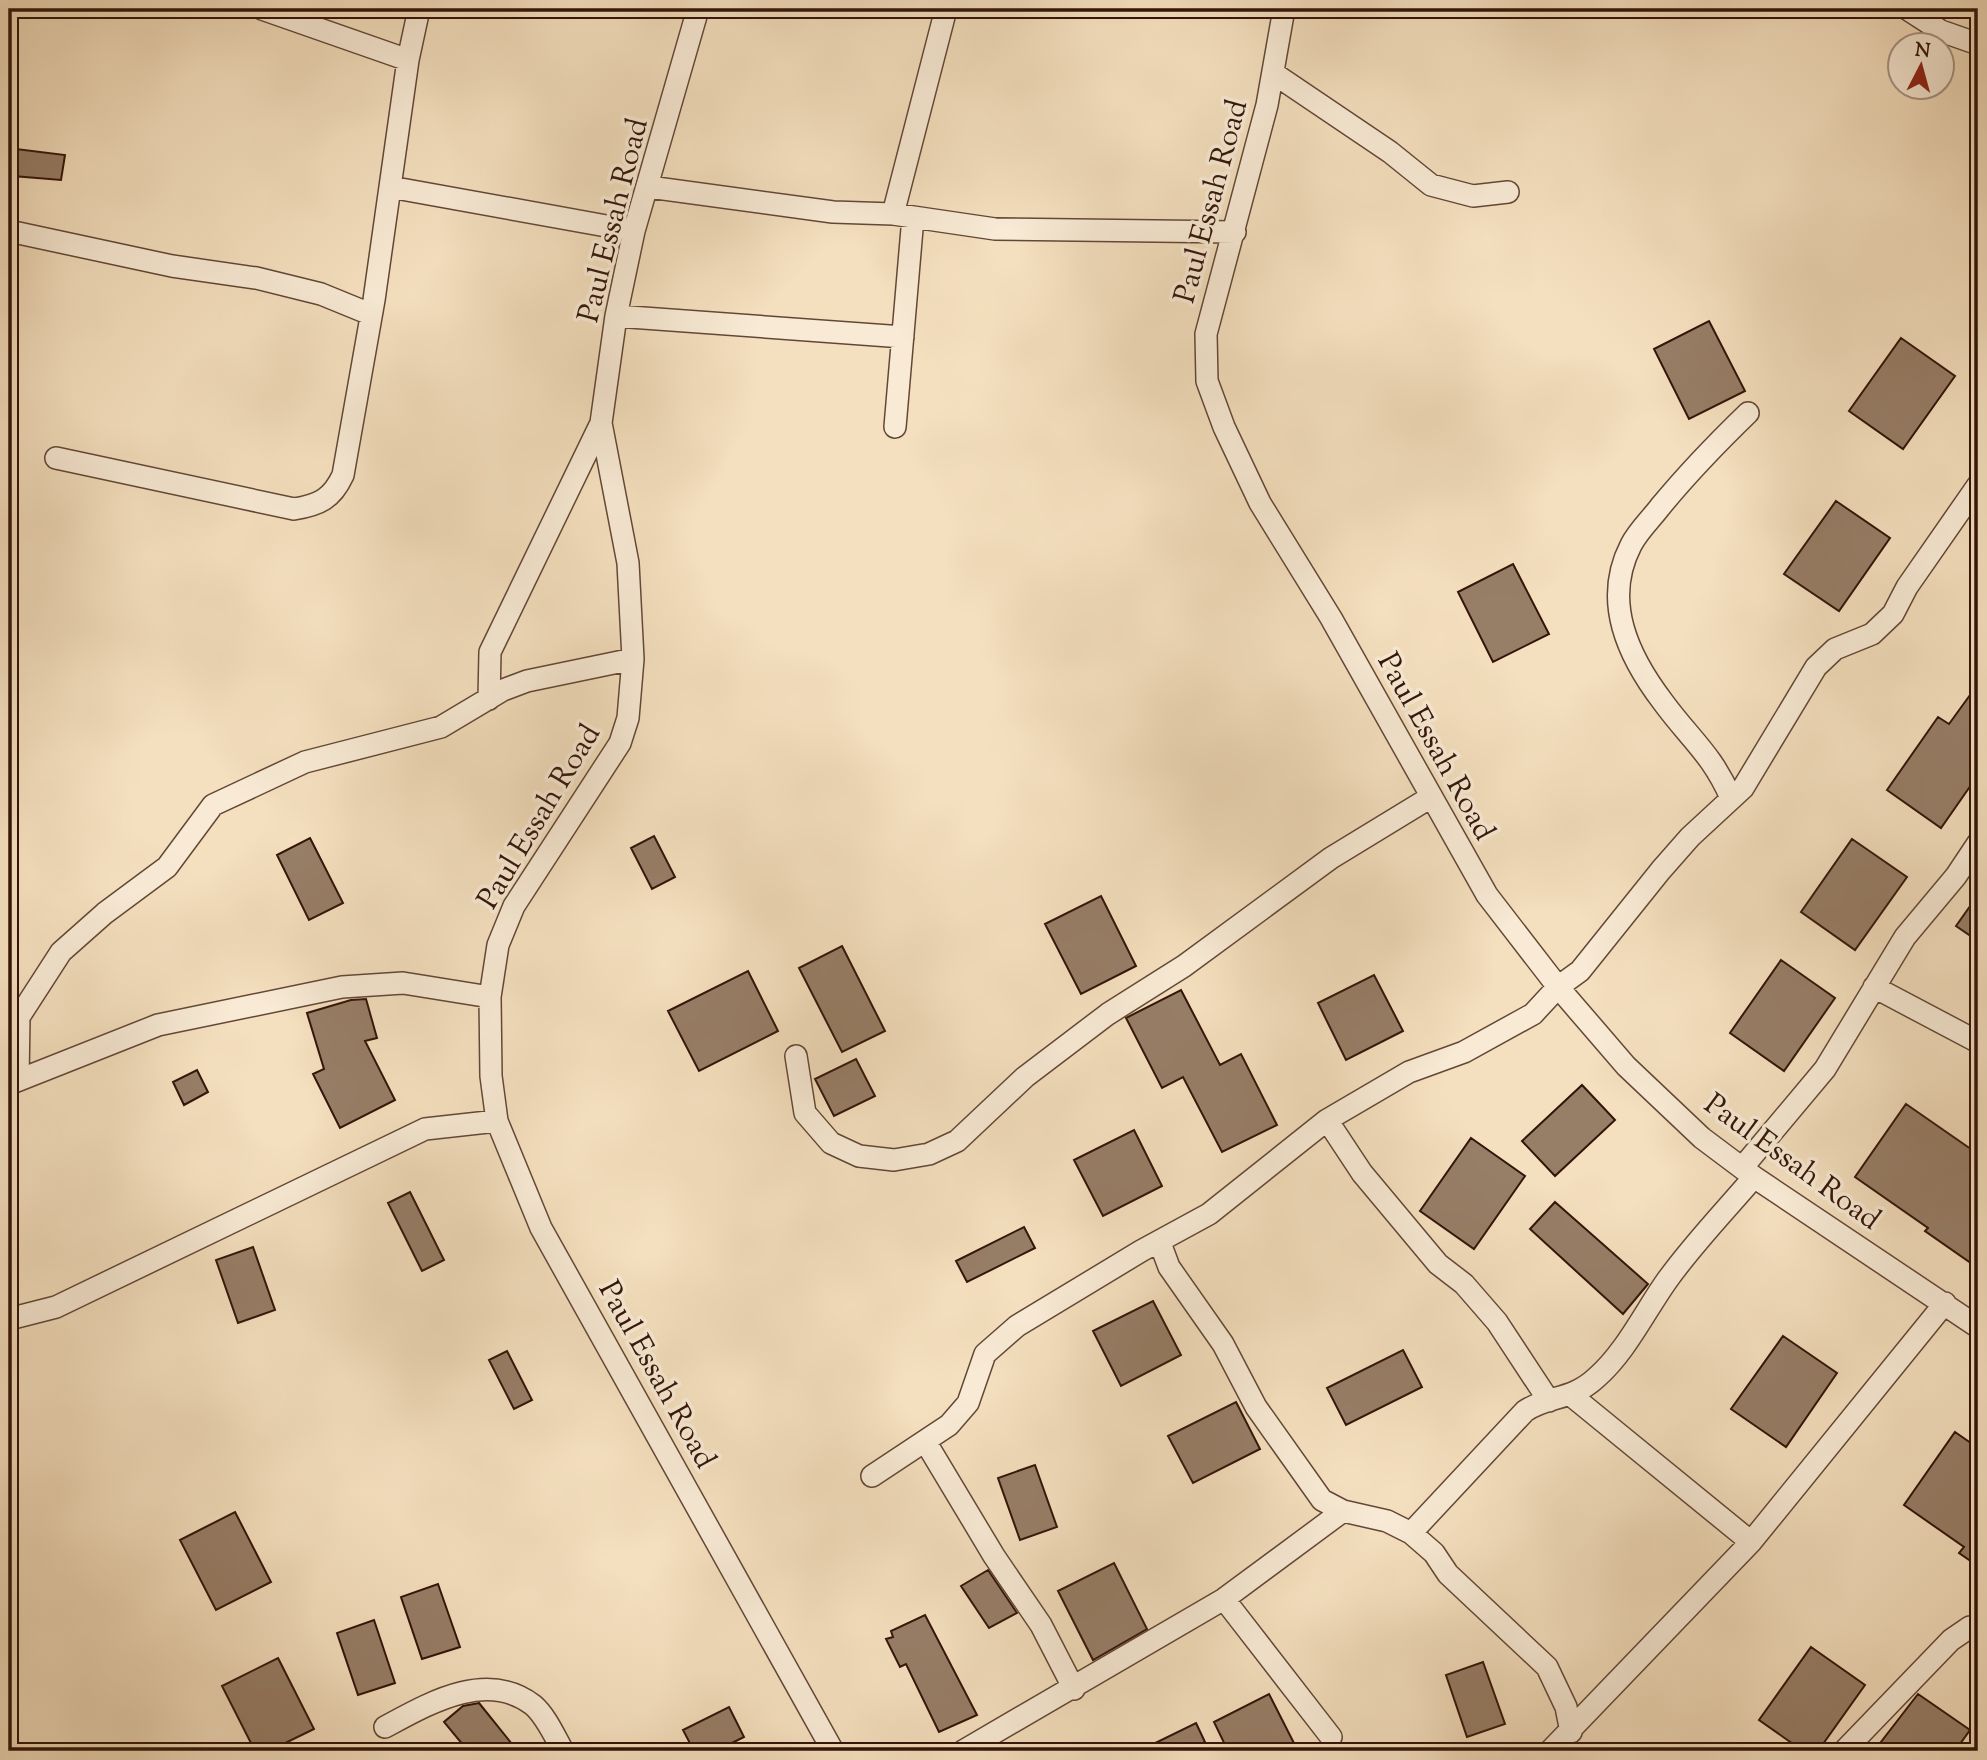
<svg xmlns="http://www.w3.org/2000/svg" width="1987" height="1760" font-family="'Sorts Mill Goudy',serif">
	<rect width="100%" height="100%" fill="#f4dfbe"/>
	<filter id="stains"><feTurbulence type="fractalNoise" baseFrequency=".00286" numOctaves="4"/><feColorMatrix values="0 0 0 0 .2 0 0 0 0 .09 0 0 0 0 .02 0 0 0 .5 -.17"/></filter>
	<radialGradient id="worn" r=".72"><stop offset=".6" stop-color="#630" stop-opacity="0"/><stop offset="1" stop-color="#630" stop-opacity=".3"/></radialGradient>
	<path fill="#977e67" stroke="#331409" stroke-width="2" d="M16,149l49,6 -4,25 -48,-4z
		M1709,321l36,70 -56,28 -35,-70z
		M1901,338l54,38 -52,73 -54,-38z
		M1836,501l54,37 -51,73 -55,-37z
		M1513,564l36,70 -56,28 -35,-70z
		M1978,684v91l-37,53 -54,-38 51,-73 11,7z
		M654,836l21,41 -23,12 -21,-41z
		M310,838l33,65 -34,17 -32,-65z
		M1852,839l55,38 -52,73 -54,-38z
		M1978,895v46l-22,-15z
		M1101,896l35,70 -55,28 -36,-70z
		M842,946l43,85 -43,21 -43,-84z
		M1781,960l54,38 -51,73 -54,-38z
		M748,971l30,60 -79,40 -31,-60z
		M1374,975l29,56 -57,29 -28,-57z
		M1181,990l39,75 21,-11 36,71 -55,27 -39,-75 -21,11 -36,-70z
		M366,999l11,39 -12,3 30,59 -55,28 -27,-54 11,-5 -17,-56 44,-13z
		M856,1059l19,37 -41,20 -19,-37z
		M197,1070l11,22 -24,13 -11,-23z
		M1582,1085l33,35 -60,56 -33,-35z
		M1906,1104l72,50v114l-53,-37 3,-3 -73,-51z
		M1134,1130l28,56 -59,30 -29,-56z
		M1471,1138l54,38 -51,73 -54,-38z
		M410,1192l34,68 -22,11 -34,-68z
		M1555,1202l93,82 -25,30 -93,-85z
		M1024,1227l11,21 -68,34 -11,-21z
		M253,1247l22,63 -37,13 -22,-63z
		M1153,1301l28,54 -60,31 -28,-55z
		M1783,1336l54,37 -51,74 -55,-38z
		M1403,1350l19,37 -76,38 -19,-37z
		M507,1351l25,49 -18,9 -25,-49z
		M1236,1402l24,47 -67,34 -25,-47z
		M1955,1432l23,16v118l-19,-13 5,-6 -60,-42z
		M1035,1465l22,62 -37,13 -22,-62z
		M235,1512l36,70 -55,28 -36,-70z
		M1114,1563l33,66 -54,31 -35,-69z
		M988,1570l29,43 -28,15 -28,-42z
		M438,1584l22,63 -38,12 -21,-62z
		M925,1615l52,100 -38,17 -33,-68 -6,3 -14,-28 7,-2 -2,-6z
		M374,1620l21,63 -37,12 -21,-62z
		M1811,1647l54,38 -47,66h-15l-44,-31z
		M278,1658l36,71 -45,22h-14l-33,-65z
		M1483,1662l22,62 -38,13 -21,-62z
		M1269,1694l29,57h-70l-14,-29z
		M1918,1694l52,36 -15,21h-81z
		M479,1703l33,41 -9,7h-35l-24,-29 19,-16z
		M729,1707l15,30 -28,14h-22l-11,-21z
		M1196,1723l9,19 -18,9h-48z"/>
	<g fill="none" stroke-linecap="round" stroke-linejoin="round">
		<defs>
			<path id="street" d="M262,9l146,51
				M698,9l-64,222 -18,85 -15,107 27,140 5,96 -5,59 -8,25 -106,163 -16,39 -8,52 1,79 6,45 44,107 292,523
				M1284,9l-17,96 -61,229 1,47 17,46 36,76 71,115 156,277 71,92 68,79 76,72 52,39 224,150
				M1907,9l34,22 37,13
				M1273,73l117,79 41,33 42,11 35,-4
				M390,187l244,44
				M649,187l184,25 60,2 102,15 240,3
				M893,214l53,-205
				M9,231l163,35 84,12 65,16 49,20
				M616,316l287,21
				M895,427l18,-210
				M56,458l238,51c25,-4 38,-10 49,-34l31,-175 34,-240 11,-51
				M489,699l1,-47 111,-229
				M1731,798c-19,-44 -41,-59 -68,-96 -35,-46 -61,-101 -32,-157 7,-14 20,-26 29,-38 28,-34 57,-64 88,-94
				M1874,987l104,55
				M796,1056l9,57 26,30 28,13 35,4 35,-6 28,-13 68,-64 83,-63 76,-48 147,-108 100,-61
				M18,1080l1,-63 42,-65 44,-39 62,-46 46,-62 92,-43 136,-35 62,-37 24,-9 106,-22
				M9,1084l149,-59 184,-38 61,-4 87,14
				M1327,1120l35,53 76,91 26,20 33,38 52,79
				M1742,1168l83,-99 80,-132 51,-61 22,-33
				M1160,1243l9,24 54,77 33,63 66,93 21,11 44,10 24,12 23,20 14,21 99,93 19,40 5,25
				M9,1319l47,-12 369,-178 72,-8
				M1572,1396l179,146
				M925,1441l69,115 47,69 33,64
				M872,1476l77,-51 19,-22 17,-49 32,-28 124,-75 68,-37 118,-94 82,-48 55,-20 69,-38 25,-27 22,-16 81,-101 29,-33 53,-49 73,-121 19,-18 37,-15 21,-20 14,-27 71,-102
				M1411,1533l114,-122c24,-16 46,-10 71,-33 30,-26 49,-67 72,-99 26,-36 57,-68 86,-102
				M1224,1599l107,138
				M385,1727c43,-23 101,-58 148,-22 13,11 22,32 30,46
				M963,1751l261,-152 119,-88
				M1550,1751l201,-209 194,-239
				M1844,1751l107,-111 19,-13h8"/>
		</defs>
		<use href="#street" stroke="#634736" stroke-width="24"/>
		<use href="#street" stroke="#f8ead5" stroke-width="21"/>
	</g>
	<g text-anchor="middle" stroke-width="7" stroke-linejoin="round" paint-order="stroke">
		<g font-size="30" fill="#331409" stroke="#f8ead5">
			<text transform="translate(1210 201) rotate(-75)" y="10">Paul Essah Road</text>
			<text transform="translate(612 220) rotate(-76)" y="10">Paul Essah Road</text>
			<text transform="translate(1437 746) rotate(61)" y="10">Paul Essah Road</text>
			<text transform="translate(538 816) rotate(-59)" y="10">Paul Essah Road</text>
			<text transform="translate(1793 1161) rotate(36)" y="10">Paul Essah Road</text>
			<text transform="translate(658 1374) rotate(61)" y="10">Paul Essah Road</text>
		</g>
	</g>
	<rect width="1987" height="1760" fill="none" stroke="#f4dfbe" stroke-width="35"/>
	<rect x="10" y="10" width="1966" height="1739" fill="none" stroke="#331409" stroke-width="3.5"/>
	<rect x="18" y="18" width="1952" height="1725" fill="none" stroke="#331409" stroke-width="2"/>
	<g transform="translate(1921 66) rotate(6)"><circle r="33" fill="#f8ead5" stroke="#a99483" stroke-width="2"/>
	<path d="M0-5L12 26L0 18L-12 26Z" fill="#8f2418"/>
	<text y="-10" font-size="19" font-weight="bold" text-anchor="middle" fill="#331409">N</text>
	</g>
	<rect width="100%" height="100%" filter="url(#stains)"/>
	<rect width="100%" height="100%" fill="url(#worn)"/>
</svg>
